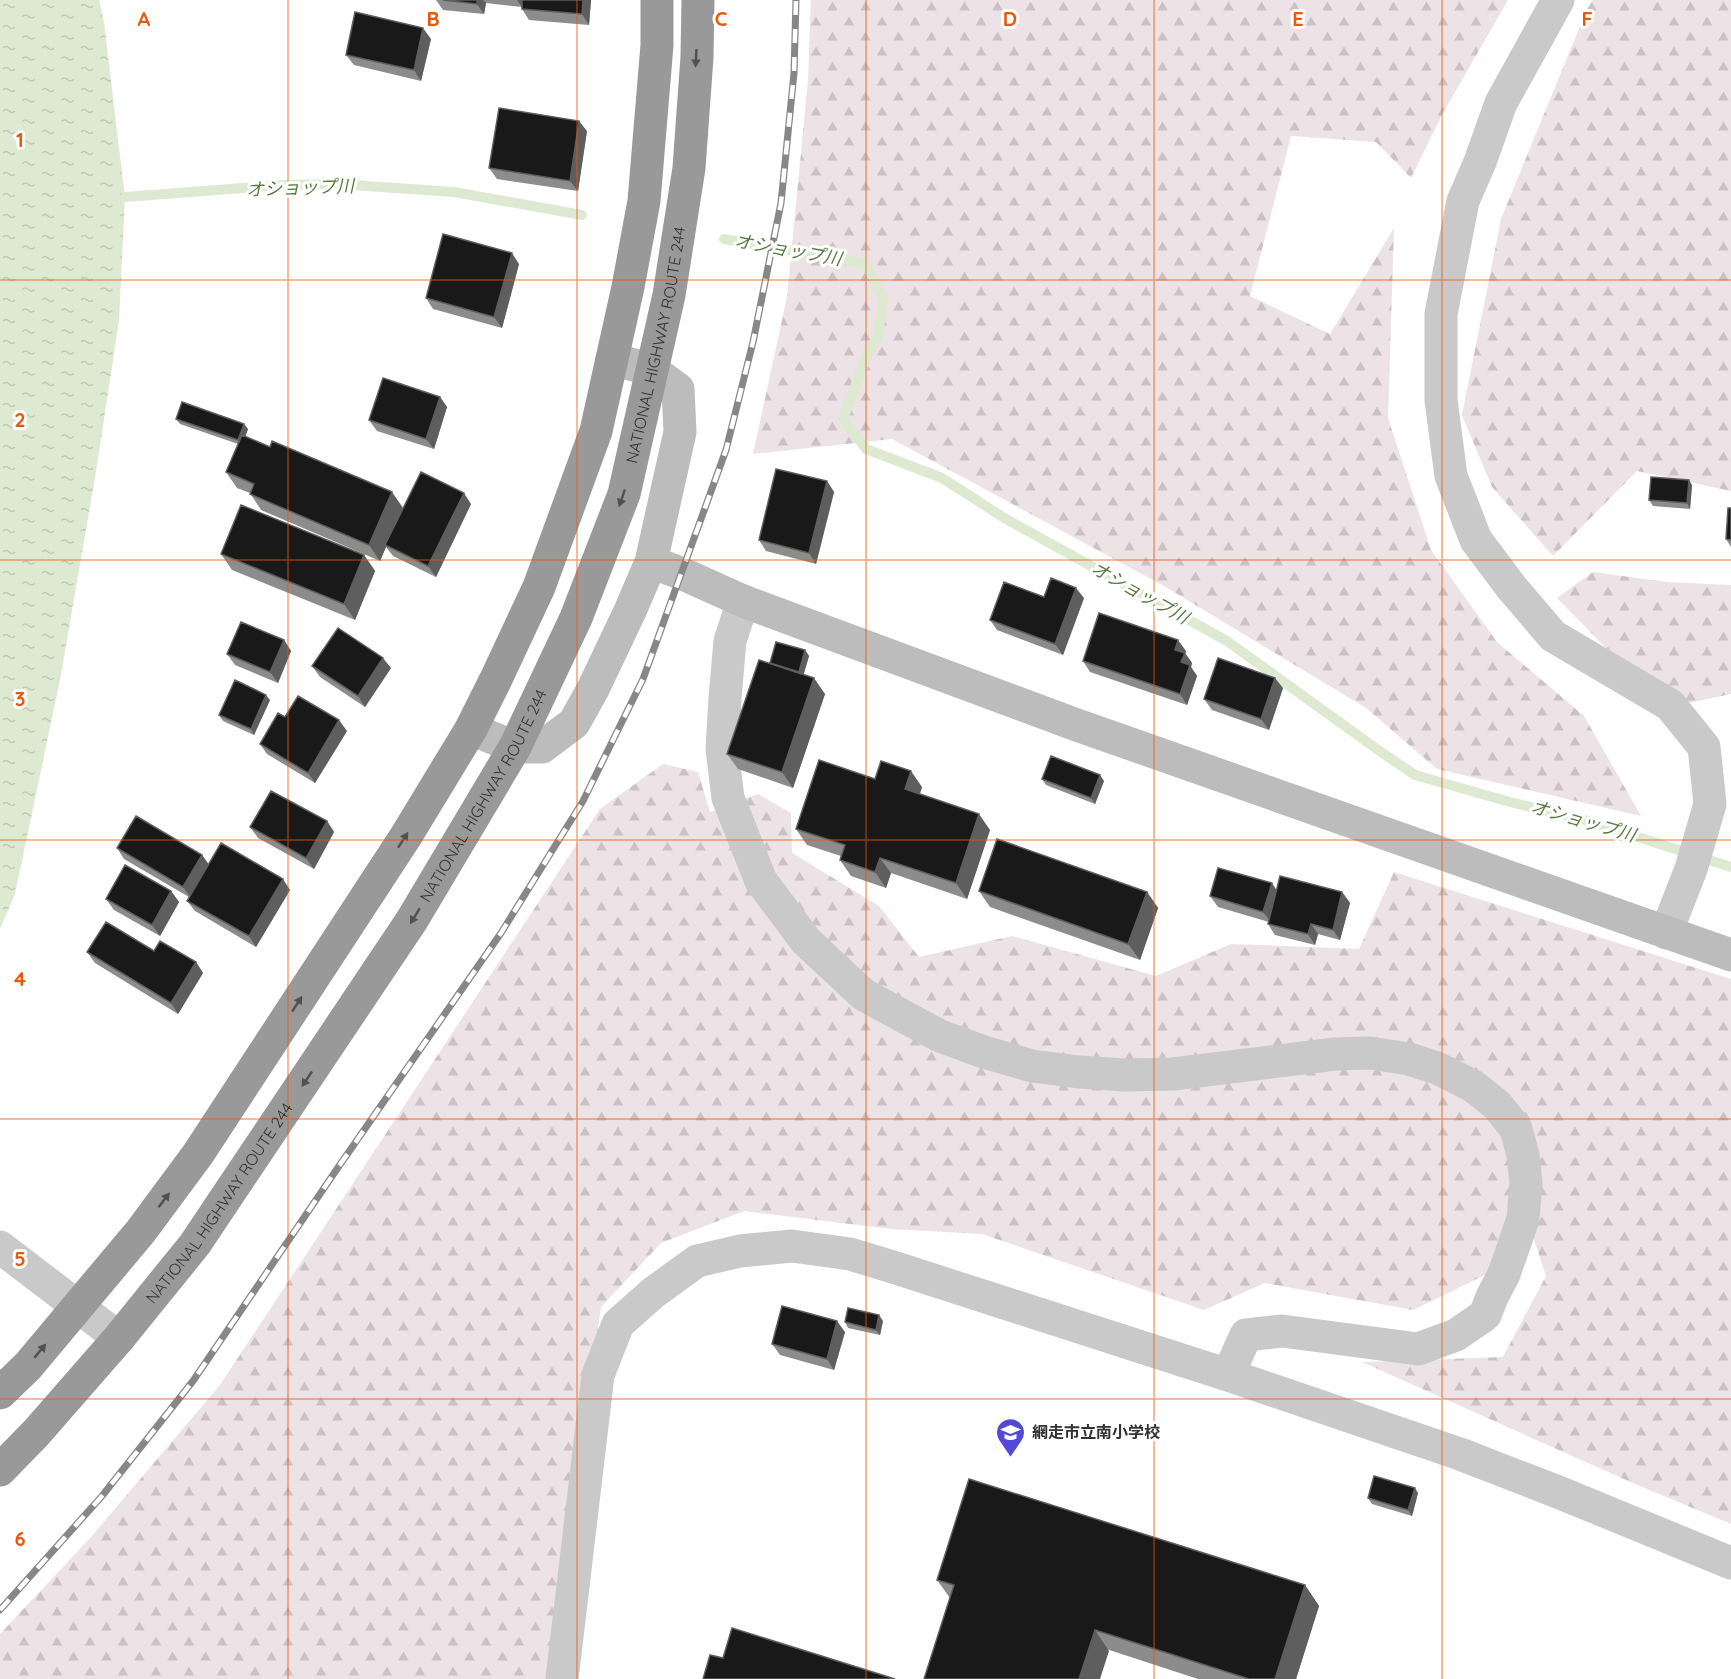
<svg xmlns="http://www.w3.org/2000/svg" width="1731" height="1679" font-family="Quicksand,'Noto Sans JP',sans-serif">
	<defs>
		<pattern id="forest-firs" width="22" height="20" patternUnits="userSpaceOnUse" patternTransform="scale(1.5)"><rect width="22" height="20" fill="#ede2e6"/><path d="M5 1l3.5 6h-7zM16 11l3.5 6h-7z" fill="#ccc2c6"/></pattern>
		<pattern id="water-ripples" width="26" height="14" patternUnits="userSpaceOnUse" patternTransform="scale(1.5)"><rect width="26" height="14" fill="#ddead1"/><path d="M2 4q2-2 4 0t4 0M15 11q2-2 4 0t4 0" fill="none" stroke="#bec9b4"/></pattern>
	</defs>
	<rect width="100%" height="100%" fill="#fff"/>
	<path fill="url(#forest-firs)" d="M811,0h697l-65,113 -32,65 -35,-36 -85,-6 -41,160 80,38 64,-106 -6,190 43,132 66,92 87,74 57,100 -204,-47 -71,-61 -202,-122 -272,-147 -139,15 34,-157 21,-217z
		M1593,0h138v491l-94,-20 -84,85 -61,-69 -30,-72 39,-196 86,-210z
		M1593,572l74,10 64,3v109l-43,9 -82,-55 -49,-50z
		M663,764l35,8 12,40 48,-18 33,19 1,40 87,53 40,51 93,-21 144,40 75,-32 128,5 35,-77 337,107v545l-96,-40 -273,-122 141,-5 43,-81 -13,-39 -48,38 -72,35 -148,-27 -61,27 -222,-76 -91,-5 -147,-18 -83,32 -60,64 -52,372h-549v-45l91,-97 129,-152 380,-576z"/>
	<path fill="url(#water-ripples)" d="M0,0h99l5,22 21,175 -6,124 -23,151 -36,208 -45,214 -15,35z"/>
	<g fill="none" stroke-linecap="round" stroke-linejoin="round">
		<path stroke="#ddead1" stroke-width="10" d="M125,197l158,-12 54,-1 117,8 128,23
			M724,239l142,25 17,35 -5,37 -12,21 -23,62 23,30 76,29 64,41 221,122 154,111 34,23 95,27 72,17 149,48"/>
		<path stroke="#c9c9c9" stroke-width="33" d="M1558,0l-57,103 -21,59 -17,39 -22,113v86l10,76 25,64 36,48 41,48 117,69 34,42 6,57 -19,65 -25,64
			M743,601l-13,40 -5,57 -3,51 6,49 33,83 45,60 58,54 76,41 44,16 48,14 47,6 46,3 48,-1 162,-20 35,-1 39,6 28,9 36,18 24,19 19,24 7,26 3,28 -3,36 -19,55 -12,23 -7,18 -29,20 -38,14 -136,-18 -36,4 -18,40
			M0,1247l119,91
			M562,1679l36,-304 20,-51 35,-31 44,-32 43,-10 52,-5 58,8 46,14 332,107 232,79 98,38 173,71"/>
		<path stroke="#bcbcbc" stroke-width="33" d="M651,562l32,12 60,27 331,123 657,231
			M471,729l44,18h27l32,-24 19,-34 37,-78 21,-49 29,-130 -2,-43 -26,-19 -40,-11"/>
		<g stroke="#999" stroke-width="33">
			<path d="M0,1393l28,-27 113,-135 57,-77 208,-318 65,-107 25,-50 43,-92 57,-156 32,-144 16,-86 13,-156v-45"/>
			<path id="s1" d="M0,1470l36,-37 83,-95 76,-94 217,-324 103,-173 61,-129 48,-124 45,-199 20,-127 8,-111 1,-57"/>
		</g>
		<defs>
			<path id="rail" d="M0,1610l102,-114 91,-115 146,-215 162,-233 82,-132 60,-122 83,-229 27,-108 28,-139 13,-130 2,-73"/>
		</defs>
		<use href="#rail" stroke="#878787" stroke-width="7"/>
		<use href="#rail" stroke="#fff" stroke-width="4.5" stroke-dasharray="14" stroke-linecap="butt"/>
	</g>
	<path fill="#8c8c8c" d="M436,0h155l-2,25 -60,-5 -7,-11v-2l-36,-4 -2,11 -41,-4z
		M431,39l-10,42 -67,-16 -8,-10z
		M587,131l-9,60 -81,-12 -8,-11z
		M519,264l-17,64 -69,-19 -7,-11z
		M440,397l7,10 -13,42 -57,-18 -8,-11z
		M176,419l72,10 -3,8 158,71 68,-4 -35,73 -43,-21 -7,-9 -6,14 -119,-51 -11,-17 -13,-5 -11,-16 12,-28 -58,-20z
		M827,481l7,11 -18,72 -50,-13 -7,-11z
		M1692,485l-2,24 -37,-3 -4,-6z
		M1731,508v39l-5,-8z
		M221,554l143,1 11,16 -20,49 -123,-50z
		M1044,597l40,1 -21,57 -66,-25 -7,-10z
		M284,640l7,11 -13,32 -43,-18 -8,-11z
		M805,650l4,6 -6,19 22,19 -32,94 -55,-19 -11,-15 44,-90z
		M1186,651l-1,2 7,10 -1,4 6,9 -10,29 -97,-33 -7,-11z
		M312,666l79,2 -26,39 -45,-30z
		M1283,688l-14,42 -57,-20 -8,-11z
		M270,700l-16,35 -31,-14 -4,-6z
		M347,731l-32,52 -48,-29 -7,-10z
		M875,779l47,8 -2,7 70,36 -23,69 -76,-26 -5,15 -35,-12 -11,-16 1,-4 -34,-11 -11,-16z
		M1042,779l62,2 -9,23 -49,-19z
		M327,821l7,11 -20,37 -56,-31 -8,-11z
		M117,848l85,7 6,9 82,26 -34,57 -61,-36 -8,-10 2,-4 -65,-38z
		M1277,890l65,2 8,11 -10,37 -22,-6 -3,11 -40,-10 -7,-11 1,-2 -51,-15 -8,-11z
		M171,891l8,11 -19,34 -46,-26 -8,-11z
		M979,891l168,1 11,16 -18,52 -150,-53z
		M154,951l42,11 7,11 -25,41 -83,-51 -8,-11z
		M883,1321l-3,14 -32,-7 -3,-6z
		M845,1332l-11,38 -54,-15 -8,-11z
		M1418,1493l-6,23 -40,-12 -4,-6z
		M937,1580l368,5 14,21 -23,73h-98l-248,-81z"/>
	<path fill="#5e5e5e" d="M477,0h6l3,3 -2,11 -7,-10z
		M517,0h5v7z
		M583,0h8l-2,25 -7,-11z
		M423,28l8,11 -10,42 -7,-11z
		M579,121l8,10 -9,60 -8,-10z
		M512,253l7,11 -17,64 -8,-11z
		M440,397l7,10 -13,42 -8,-10z
		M244,424l4,5 -6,17 -4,-6z
		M1689,480l3,5 -2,24 -3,-6z
		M827,481l7,11 -18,72 -7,-11z
		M392,492l11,16 -18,37 1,2 -6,14 -11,-16z
		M464,493l7,11 -35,73 -8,-11z
		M364,555l11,16 -20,49 -11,-16z
		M1076,588l8,10 -21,57 -8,-11z
		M284,640l7,11 -13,32 -8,-11z
		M1178,640l8,11 -1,2 7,10 -1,4 6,9 -10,29 -7,-11 1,-32 -6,-12z
		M805,650l4,6 -6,21 -4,-5z
		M383,658l8,10 -26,39 -7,-11z
		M814,678l11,16 -32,94 -11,-16z
		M1275,678l8,10 -14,42 -8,-11z
		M266,695l4,5 -16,35 -3,-6z
		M339,720l8,11 -32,52 -7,-10z
		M911,771l11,16 -6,18 -11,-16z
		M1100,775l4,6 -9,23 -4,-6z
		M979,814l11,16 -23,69 -11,-16z
		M327,821l7,11 -20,37 -8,-11z
		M202,855l8,11 -19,32 -8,-11z
		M880,858l11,15 -5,15 -11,-16z
		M283,879l7,11 -34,57 -7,-11z
		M1272,883l7,11 -8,28 -8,-10z
		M171,891l8,11 -19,34 -8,-11z
		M1147,892l11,16 -18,52 -12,-16z
		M1342,892l8,11 -10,37 -7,-10z
		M1311,924l7,10 -3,11 -7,-11z
		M196,962l7,11 -25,41 -7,-11z
		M879,1315l4,6 -3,14 -4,-5z
		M837,1321l8,11 -11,38 -7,-11z
		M1415,1488l3,5 -6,23 -4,-6z
		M1305,1585l14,21 -23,73h-21z
		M1095,1630l14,21 -9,28h-21z"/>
	<path fill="#191919" stroke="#5e5e5e" stroke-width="1.5" d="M443,0h34v4z
		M522,0h61l-1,14 -60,-5z
		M355,12l68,16 -9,42 -68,-15z
		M499,108l80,13 -9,60 -81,-13z
		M443,234l69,19 -18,64 -68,-19z
		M383,378l57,19 -14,42 -57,-19z
		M182,402l62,22 -6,16 -62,-21z
		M242,435l28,12 2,-6 120,51 -23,53 -119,-51 4,-10 -28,-12z
		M776,469l51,12 -18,72 -50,-13z
		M421,472l43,21 -36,73 -43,-21z
		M1651,477l38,3 -2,23 -38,-3z
		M241,505l123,50 -20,49 -123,-50z
		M1728,508h3v32l-5,-1z
		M1051,578l25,10 -21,56 -65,-24 14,-38 40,15z
		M1099,613l79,27 -3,10 10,3 -4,9 9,3 -10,29 -97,-33z
		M241,622l43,18 -14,32 -43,-18z
		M338,628l45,30 -25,38 -46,-30z
		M776,642l29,8 -6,22 -29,-9z
		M1218,658l57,20 -14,41 -57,-20z
		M759,660l55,18 -32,94 -55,-18z
		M235,680l31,15 -15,34 -32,-14z
		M298,696l41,24 -31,53 -48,-29 18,-31 7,4z
		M1051,756l49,19 -9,23 -49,-19z
		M819,760l56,19 6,-18 30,10 -6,18 74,25 -23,69 -76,-25 -5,14 -35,-12 5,-15 -49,-16z
		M271,791l56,30 -21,37 -56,-31z
		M136,816l66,39 -19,32 -66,-39z
		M997,839l150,53 -19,52 -149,-53z
		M221,843l62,36 -34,57 -62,-35z
		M125,865l46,26 -19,34 -46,-26z
		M1218,868l54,15 -9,29 -53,-16z
		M1280,876l62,16 -9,38 -22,-6 -3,10 -40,-10z
		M106,922l48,29 6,-10 36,21 -25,41 -84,-51z
		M782,1306l55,15 -10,38 -55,-15z
		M848,1308l31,7 -3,15 -31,-8z
		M1374,1476l41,12 -7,22 -40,-12z
		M969,1479l336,106 -30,94h-26l-154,-49 -16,49h-155l30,-94 -17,-5z
		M732,1628l163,51h-192l7,-24 13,3z"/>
	<defs><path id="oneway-solid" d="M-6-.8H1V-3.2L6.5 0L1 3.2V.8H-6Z" transform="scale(1.5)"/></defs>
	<g fill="#515151">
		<use href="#oneway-solid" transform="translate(696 58) rotate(93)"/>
		<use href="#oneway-solid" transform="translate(622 498) rotate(109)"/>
		<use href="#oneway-solid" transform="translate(403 840) rotate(-57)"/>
		<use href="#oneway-solid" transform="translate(415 916) rotate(121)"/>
		<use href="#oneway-solid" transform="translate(297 1004) rotate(-57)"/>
		<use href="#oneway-solid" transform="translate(307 1079) rotate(124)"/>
		<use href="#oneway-solid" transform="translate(164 1200) rotate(-53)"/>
		<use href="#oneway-solid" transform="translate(40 1351) rotate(-50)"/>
	</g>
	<path fill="none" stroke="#e8590c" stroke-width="1.5" stroke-opacity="0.55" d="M288,0v1679M577,0v1679M866,0v1679M1154,0v1679M1442,0v1679M0,280h1731M0,560h1731M0,840h1731M0,1119h1731M0,1399h1731"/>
	<defs>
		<symbol id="school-pin" viewBox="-11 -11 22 30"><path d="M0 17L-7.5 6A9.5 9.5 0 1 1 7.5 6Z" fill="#5449d4" stroke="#fff"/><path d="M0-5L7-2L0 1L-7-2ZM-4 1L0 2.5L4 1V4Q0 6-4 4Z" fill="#fff"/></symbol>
	</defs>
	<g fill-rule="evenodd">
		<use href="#school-pin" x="994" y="1416" width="33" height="45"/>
	</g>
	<g text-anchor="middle" stroke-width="6" stroke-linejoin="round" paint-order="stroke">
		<g font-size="16" fill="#323232" stroke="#fff">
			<text dy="6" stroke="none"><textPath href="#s1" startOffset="1318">NATIONAL HIGHWAY ROUTE 244</textPath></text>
			<text dy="6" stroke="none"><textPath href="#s1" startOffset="832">NATIONAL HIGHWAY ROUTE 244</textPath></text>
			<text dy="6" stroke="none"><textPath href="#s1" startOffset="346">NATIONAL HIGHWAY ROUTE 244</textPath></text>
		</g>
		<g font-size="16" font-weight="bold" fill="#323232" stroke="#fff" text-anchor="start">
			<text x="1032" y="1438">網走市立南小学校</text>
		</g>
		<g font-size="18" font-style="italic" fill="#5a7a3f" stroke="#fff">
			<text transform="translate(300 188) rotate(-2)" y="6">オショップ川</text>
			<text transform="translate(788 250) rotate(10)" y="6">オショップ川</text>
			<text transform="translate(1140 593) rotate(29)" y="6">オショップ川</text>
			<text transform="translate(1583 821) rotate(16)" y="6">オショップ川</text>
		</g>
	</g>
	<g font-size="20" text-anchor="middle" font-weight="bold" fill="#e8590c" stroke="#fff" stroke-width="6" stroke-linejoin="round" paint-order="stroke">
		<text x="144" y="26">A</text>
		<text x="433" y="26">B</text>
		<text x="721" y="26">C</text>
		<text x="1010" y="26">D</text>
		<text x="1298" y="26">E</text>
		<text x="1587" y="26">F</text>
		<text x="20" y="147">1</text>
		<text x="20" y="427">2</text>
		<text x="20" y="706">3</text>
		<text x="20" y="986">4</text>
		<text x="20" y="1266">5</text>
		<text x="20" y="1546">6</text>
	</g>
</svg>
